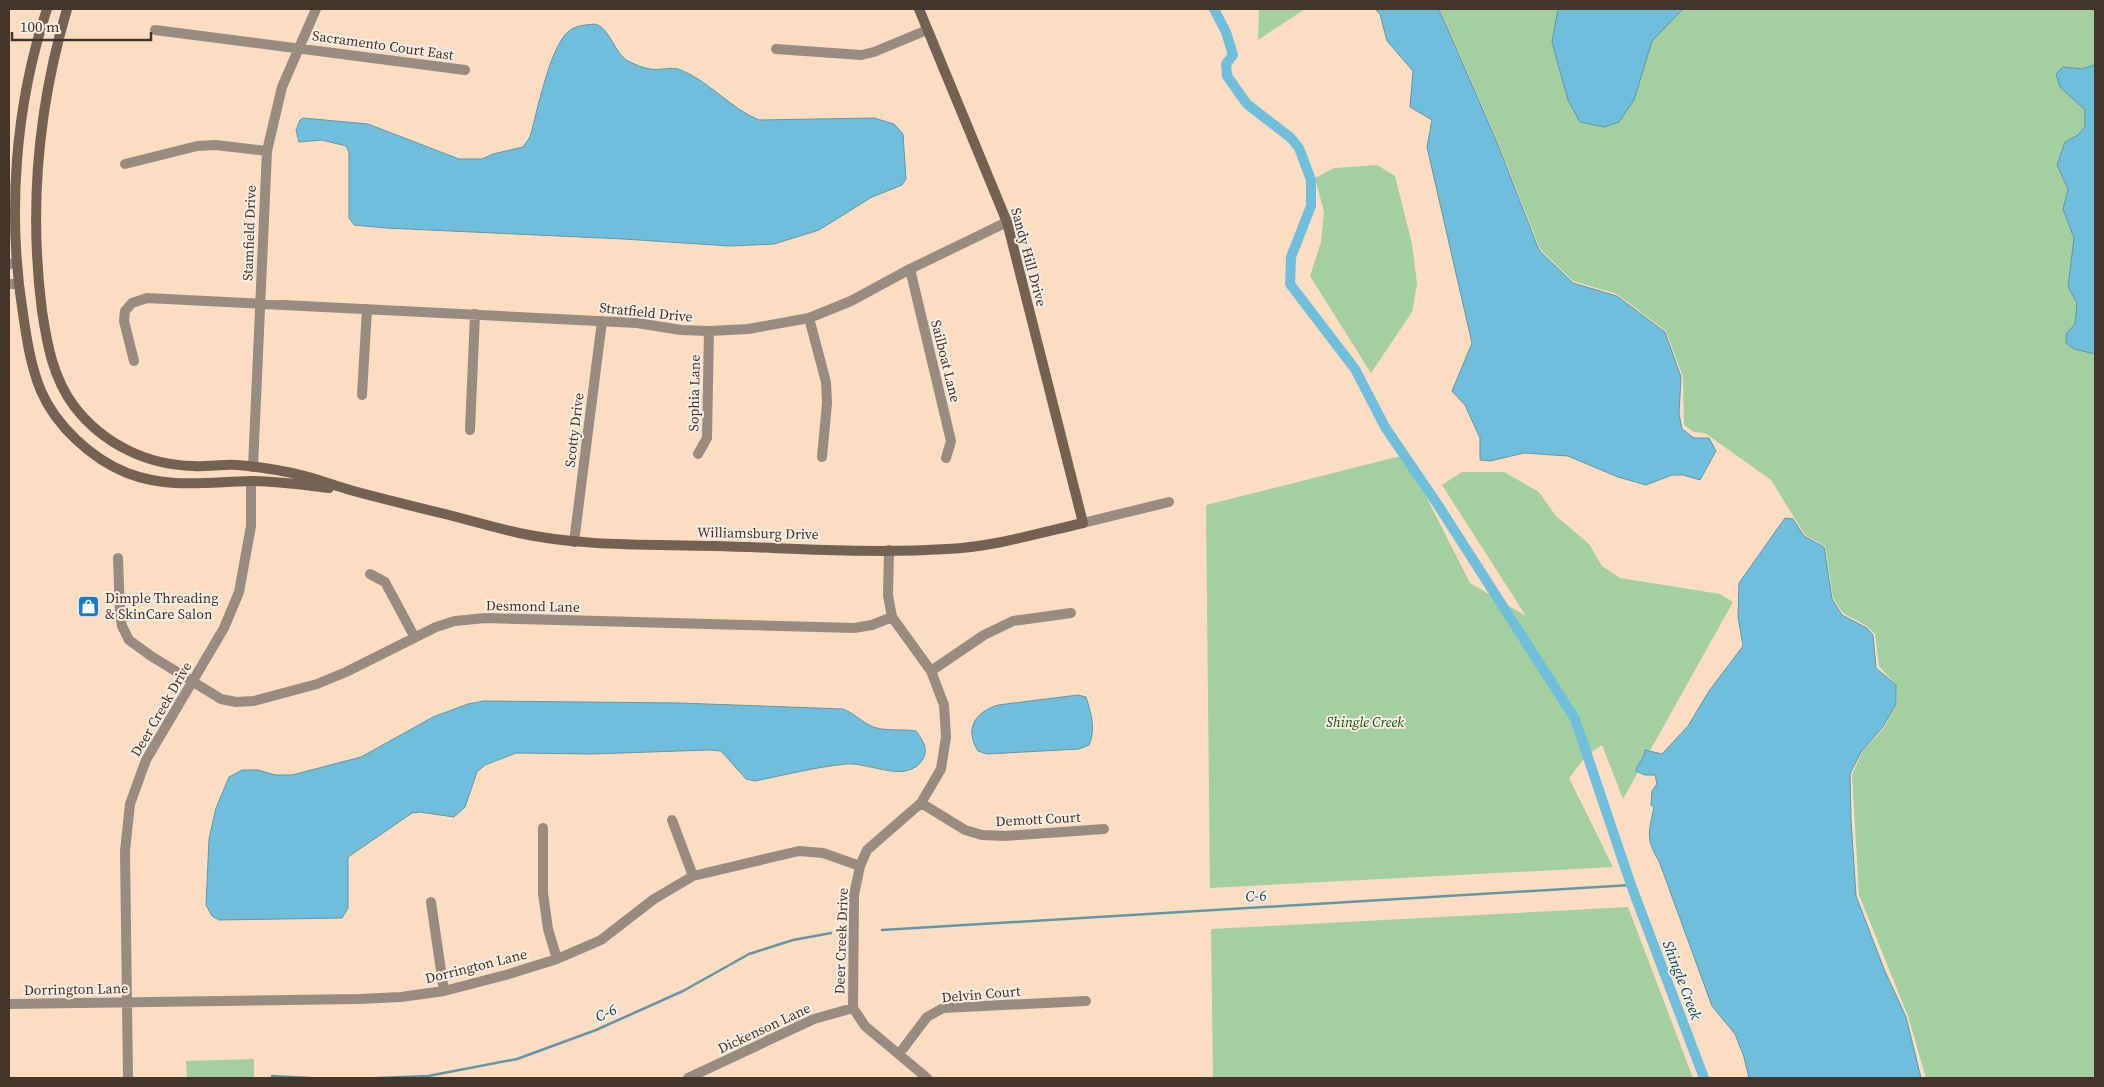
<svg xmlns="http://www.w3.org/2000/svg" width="2104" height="1087" font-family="'Source Serif 4',serif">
	<rect width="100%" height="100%" fill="#fcddc2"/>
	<path fill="#a4cfa0" d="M1259,9h46l-47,31z
		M1440,9h655v1069h-169l-18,-62 -49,-121 -7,-120 10,-23 22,-24 13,-25 -1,-18 -17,-19 -4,-32 -8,-8 -24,-13 -10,-15 -8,-52 -20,-11 -34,-55 -66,-47 -11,-1 -10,-7 -1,-48 -17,-46 -49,-37 -44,-13 -33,-32 -43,-109z
		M1377,165l18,11 17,68 5,40 -5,28 -41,61 -61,-97 11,-34 3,-30 -9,-34 19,-10z
		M1405,455l65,128 56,33 -84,-131 20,-13h42l35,20 17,24 33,28 13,22 18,12 100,16 13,8 -110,197 -21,-54 -15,10 -18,23 44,89 -403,21 -4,-383z
		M1628,907l65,171h-480l-2,-149z
		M254,1059v19h-67l-1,-17z"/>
	<path fill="#6fbfdc" stroke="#6296a7" d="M1375,9h64l57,131 43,110 34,33 44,13 48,36 16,45 -2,37 3,15 12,9h15l7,13 -16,29 -17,-5h-11l-26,10 -28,-8 -50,-21 -44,-3 -34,8 -10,-1v-22l-15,-33 -13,-14 20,-48 -45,-196 5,-27 -22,-13 3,-36 -26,-30 -7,-27z
		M1558,9h125l-31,32 -18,59 -15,22 -15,5 -24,-5 -12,-22 -16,-58z
		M595,24c15,4 19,29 33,37 6,3 15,7 22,8 10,2 21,-3 31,1 29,12 49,38 78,50l115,-2 20,6 9,10 3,45 -4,6 -30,12 -53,33 -45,14 -44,2 -107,-7 -237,-11 -32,-3 -5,-7v-66l-3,-6 -24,-6 -23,2 -3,-12 4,-10 3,-2 65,6 91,35h23l11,-5 30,-7 7,-10c7,-24 20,-92 39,-106 7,-6 17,-6 26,-7z
		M2095,59v295l-21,-5 -8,-6v-9l9,-10 2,-21 -9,-16 6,-49 -11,-29 5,-20 -11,-24 8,-23 13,-7 7,-8v-17l-25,-23 -4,-13 7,-7 19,2 12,-4z
		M1785,518l8,1 11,17 20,11 8,52 10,16 25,13 6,7 3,33 20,17v19l-13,23 -22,25 -11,22 1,46 5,76 28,73 22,48 15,61h-172l-5,-21 -9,-23 -23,-28 -53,-145c-14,-23 -10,-29 -5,-54l-3,-2 1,-14 5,-7 -2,-9h-10l-9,-4c1,-9 8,-10 9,-21l17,4 26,-28 21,-35 34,-45 -5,-29 1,-34z
		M1078,695l8,2c5,16 10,32 3,48l-10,4 -92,5 -9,-3c-14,-22 -3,-39 20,-46z
		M484,701l196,2 163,6c13,5 23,17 34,19 11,3 26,1 39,3 6,8 13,18 7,28 -16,26 -53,3 -77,5 -30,3 -61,11 -91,17l-9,-2 -25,-28 -13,-1 -116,4 -76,-1 -31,12 -8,7 -12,35 -11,10 -34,-5 -8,1 -64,44v51l-6,10 -123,2 -7,-4 -6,-11 3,-66 7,-31 13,-31 13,-7h16l17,5h17l69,-18 72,-40 35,-13z"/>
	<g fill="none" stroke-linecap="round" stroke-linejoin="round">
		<path stroke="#6296a7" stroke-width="2.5" d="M882,930l749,-45
			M272,1076l37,2
			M378,1078l50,-2 89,-17 79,-29 87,-39 66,-37 44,-14 38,-7"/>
		<path stroke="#6fbfdc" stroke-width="10" d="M1214,9l12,23 7,23 -7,9 1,12 20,28 44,34 8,10 12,32v26l-20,51 -1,27 65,85 30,58 53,78 137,214 56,166 73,193"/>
		<path stroke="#988c80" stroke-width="10" d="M155,30l310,40
			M776,49l85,6 13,-3 53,-22
			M125,164l72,-18 19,-1 51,6
			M9,264l8,-1
			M910,269l41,172 -5,17
			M9,284h9
			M809,318l17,64 1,21 -5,54
			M134,361l-10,-40 1,-10 7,-8 15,-5 490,25 44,7 28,1 39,-2 61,-11 42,-17 59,-32 97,-47
			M362,395l5,-86
			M470,430l5,-116
			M698,454l9,-16 2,-107
			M253,467l14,-316 15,-64 34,-78
			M1083,523l86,-21
			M574,542l28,-221
			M889,550l-1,45 4,22 39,54 13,34 2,32 -5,32 -20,34 -54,47 -7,16 -6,29 -1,113 12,18 62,52
			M118,558l2,54 2,14 7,14 22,16 70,43 15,3 18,-1 63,-17 29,-12 90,-45 19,-6 30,-3 369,10 18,-3 20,-8
			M370,574l15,8 29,54
			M931,671l53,-36 29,-14 58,-8
			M921,803l44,27 17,5 23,1 99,-7
			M672,820l21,56
			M543,828v65l5,36 9,30
			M431,902l13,89
			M9,1004l350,-5 42,-2 43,-6 65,-17 48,-15 44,-19 53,-41 39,-23 106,-25 24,2 37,13
			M899,1054l28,-37 16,-9 143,-7
			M128,1078l-3,-227 5,-47 16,-44 78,-132 15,-36 12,-66v-45
			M688,1078l126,-59 39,-11"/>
		<path stroke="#736251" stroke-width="10" d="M47,9c-32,96 -40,205 -24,305 4,27 8,53 18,77 15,35 51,68 86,82 42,16 80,9 123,8 26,0 53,4 79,7
			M67,9c-29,98 -38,200 -25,302 5,33 11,67 32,95 29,38 73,59 119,60 15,1 29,-2 44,-1 17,1 34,4 50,7 22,4 42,12 63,18 33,9 66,17 99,25 23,6 47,13 70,18 64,14 131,11 196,13 77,2 155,8 232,3 46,-2 92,-16 136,-26l-76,-301 -88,-213"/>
	</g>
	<defs>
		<symbol id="shop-square" viewBox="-11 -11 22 22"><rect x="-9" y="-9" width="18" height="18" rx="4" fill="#197ec9" stroke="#fbeee4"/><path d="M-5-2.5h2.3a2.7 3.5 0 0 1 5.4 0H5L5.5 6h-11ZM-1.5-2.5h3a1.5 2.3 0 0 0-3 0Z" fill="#fff"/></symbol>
	</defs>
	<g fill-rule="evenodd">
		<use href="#shop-square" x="76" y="594" width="25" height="25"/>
	</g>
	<g text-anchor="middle" stroke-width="4" stroke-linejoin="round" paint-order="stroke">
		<g font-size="14" fill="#42362c" stroke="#fbeee4">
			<text transform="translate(383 45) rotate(8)" y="5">Sacramento Court East</text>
			<text transform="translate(249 233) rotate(-88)" y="5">Stamfield Drive</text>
			<text transform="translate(1029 257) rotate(75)" y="5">Sandy Hill Drive</text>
			<text transform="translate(646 312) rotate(6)" y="5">Stratfield Drive</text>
			<text transform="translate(946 361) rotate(76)" y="5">Sailboat Lane</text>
			<text transform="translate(694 393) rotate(-89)" y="5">Sophia Lane</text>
			<text transform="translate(574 430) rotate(-83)" y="5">Scotty Drive</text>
			<text transform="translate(758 533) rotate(1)" y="5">Williamsburg Drive</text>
			<text transform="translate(533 606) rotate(1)" y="5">Desmond Lane</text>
			<text transform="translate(161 709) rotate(-60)" y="5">Deer Creek Drive</text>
			<text transform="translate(1038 819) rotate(-3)" y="5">Demott Court</text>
			<text transform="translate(841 941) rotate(-88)" y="5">Deer Creek Drive</text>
			<text transform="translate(476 966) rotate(-14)" y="5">Dorrington Lane</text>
			<text transform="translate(76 989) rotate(-1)" y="5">Dorrington Lane</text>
			<text transform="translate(981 994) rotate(-5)" y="5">Delvin Court</text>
			<text transform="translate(764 1028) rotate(-25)" y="5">Dickenson Lane</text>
		</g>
		<g font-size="14" fill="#42362c" stroke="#fbeee4" text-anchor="start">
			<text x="105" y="603">Dimple Threading<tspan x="105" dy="16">&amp; SkinCare Salon</tspan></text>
		</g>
		<g font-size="14" font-style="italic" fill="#0c500a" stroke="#fbeee4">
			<text x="1365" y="727">Shingle Creek</text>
		</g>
		<g font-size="15" font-style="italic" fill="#00495d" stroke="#fbeee4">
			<text transform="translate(1256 896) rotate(-3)" y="5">C-6</text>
			<text transform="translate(1682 980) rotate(69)" y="5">Shingle Creek</text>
			<text transform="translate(606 1013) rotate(-24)" y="5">C-6</text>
		</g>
	</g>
	<rect width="2104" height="1087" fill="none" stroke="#42362c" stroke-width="20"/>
	<path d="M12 32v8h139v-8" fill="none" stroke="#42362c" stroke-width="2.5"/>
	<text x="20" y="32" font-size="15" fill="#42362c" stroke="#fbeee4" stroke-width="4" paint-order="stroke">100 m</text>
</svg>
